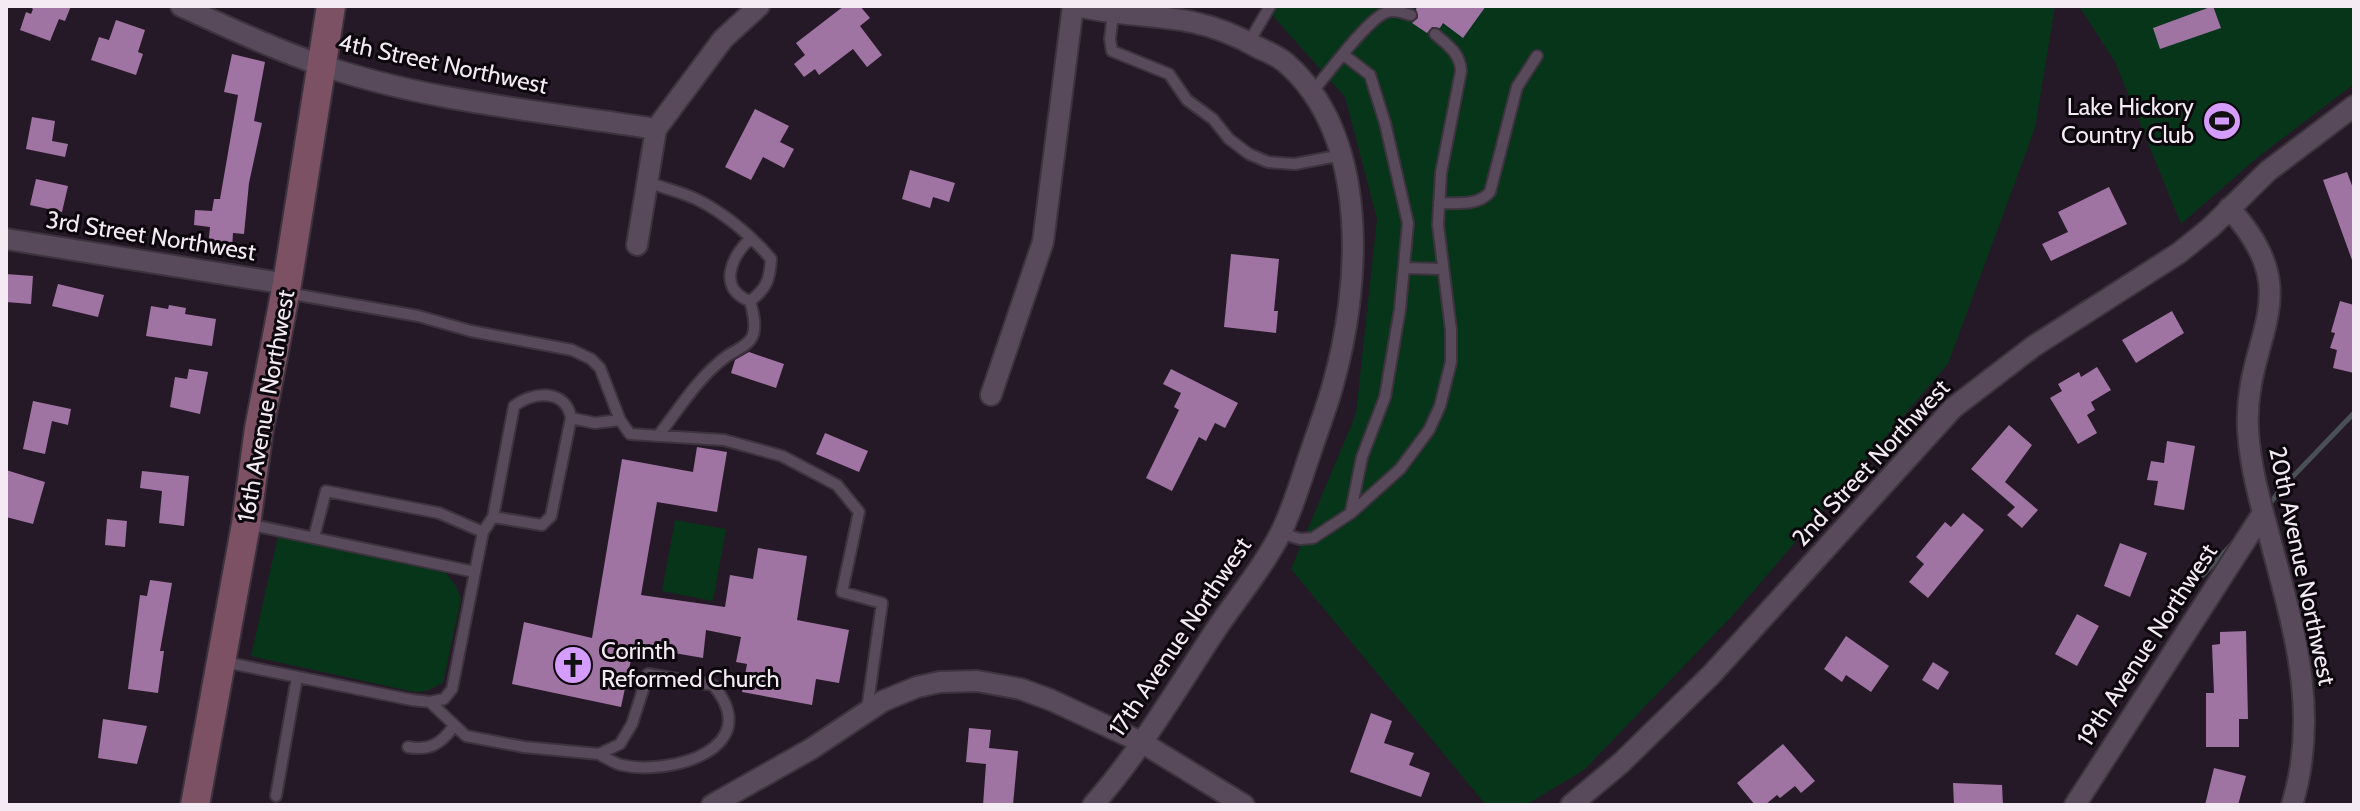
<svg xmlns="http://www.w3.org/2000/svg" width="2360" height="811" font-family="Cabin,sans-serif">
	<rect width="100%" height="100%" fill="#261927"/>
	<path fill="#07351a" d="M1264,6h791l-20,122 -87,236 -216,252 -148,154 -58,35h-40l-195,-236 65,-155 21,-195 -32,-122z
		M2079,6h275v78l-96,73 -77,67 -66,-162z
		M675,520l51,9 -13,72 -51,-10z
		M278,536l164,32 14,18 5,13 -18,84 -17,8 -12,1 -163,-36z"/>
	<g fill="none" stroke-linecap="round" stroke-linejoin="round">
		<path stroke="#495157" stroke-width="5" d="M2267,508l13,-18 74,-77
			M2203,575l29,-31"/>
	</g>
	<path fill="#9f73a2" d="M29,6h42l-6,15 -6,-2 -9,22 -30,-11 6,-18 5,2 2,-5z
		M844,6h16l10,12 -10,8 22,29 -15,12 -14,-18 -34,26 -4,-6 -11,8 -10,-13 11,-9 -9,-12z
		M1418,6h68l-23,32 -20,-15 -3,5 -8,-1 -5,6 -15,-10 6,-5 -2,-9z
		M2213,6l8,22 -61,21 -7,-21z
		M116,20l29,10 -7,22 5,2 -7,21 -45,-15 8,-23 10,3z
		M232,54l33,8 -11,59 8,2 -13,60 -5,51 -11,-1 -1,16 -24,-2 2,-20 -16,-2 1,-15 17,1 2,-12h6l18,-104 -14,-3z
		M755,109l34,17 -9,16 14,7 -10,19 -21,-11 -12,23 -26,-13z
		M32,117l23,4 -3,20 16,3 -3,13 -39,-8z
		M910,170l45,13 -6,19 -16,-5 -3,11 -28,-9z
		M2347,172l7,19 -2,69 -29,-80z
		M36,179l32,7 -6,26 -32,-7z
		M2109,187l18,37 -76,37 -9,-17 26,-12 -10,-20z
		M1231,254l48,5 -5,52h4l-2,22 -52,-6z
		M6,274l27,2 -2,28 -25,-2z
		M58,284l46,11 -6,22 -46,-11z
		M2340,301l14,4v68l-21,-5 4,-18 -7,-2 5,-15 -4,-1z
		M169,305l17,3 -1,6 31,5 -4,27 -66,-10 5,-30 17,3z
		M2172,311l12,22 -48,30 -14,-23z
		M749,352l35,12 -8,24 -45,-15 4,-13z
		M2097,367l14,23 -20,12 4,8 -8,5 10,18 -19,11 -28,-46 12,-7 -4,-7 21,-12 2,5z
		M189,369l19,3 -8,42 -30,-7 5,-30 12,2z
		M1171,369l67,34 -13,25 -10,-5 -9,18 -7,-4 -27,54 -26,-13 33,-68 -5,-3 7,-14 -18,-9z
		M33,401l38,8 -3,16 -16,-4 -7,33 -22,-5z
		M2009,425l23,20 -27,37 33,28 -16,18 -15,-13 8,-8 -44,-38z
		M825,433l43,18 -9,21 -43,-18z
		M2167,441l28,5 -11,64 -30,-5 4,-24 -11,-1 4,-19 13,2z
		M697,447l30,5 -10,60 -60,-10 -16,93 84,12 5,-32 23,4 5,-31 49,8 -10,64 52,10 -10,53 -23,-4 -4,26 -70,-13 5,-28 -11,-2 5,-25 -35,-7 -3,28 -69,-12 -13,61 -109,-23 12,-62 68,16 30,-179 71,13z
		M6,470l39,12 -12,42 -27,-7z
		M142,471l47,5 -5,50 -25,-3 3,-32 -22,-3z
		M1963,513l21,17 -56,68 -19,-16 15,-18 -8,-7 29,-35 6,5z
		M107,519l20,2 -2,26 -20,-2z
		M2120,543l27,10 -17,44 -26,-11z
		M150,580l22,3 -12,68h4l-6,42 -30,-4 12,-94 7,1z
		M2077,614l22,12 -22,40 -22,-12z
		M2246,631l2,88h-9v28h-33v-54h8l-2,-48 8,-1v-12z
		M1846,636l43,30 -18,26 -25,-17 -4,7 -18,-13z
		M1933,662l16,10 -11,18 -16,-10z
		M1371,713l21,8 -8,22 30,10 -5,12 21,8 -9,24 -71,-25z
		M103,719l44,7 -10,38 -39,-6z
		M969,728l22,2 -2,18 29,3 -5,54h-30l3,-41 -20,-2z
		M1783,744l32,37 -14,12 -6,-7 -15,12 -3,-3 -12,10h-10l-18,-22z
		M2214,768l32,8 -8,29h-33z
		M1953,783l49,2 1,20h-49z"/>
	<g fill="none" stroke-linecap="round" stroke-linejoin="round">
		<defs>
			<path id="lane" d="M1113,14l-3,25 2,12 57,23 18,26 26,19 16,20 20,15 19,8 27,2 47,-9
				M1249,42l21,-36
				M1344,55l26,20 15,48 23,100 -8,86 -15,88 -23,60 -11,54
				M1313,91c15,-17 55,-73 74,-79 8,-3 16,1 24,3
				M648,182c15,6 33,10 48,17 27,13 56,37 75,60 -1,19 -4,30 -21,42 -33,-12 -19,-45 1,-63
				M1439,203c18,0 39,3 51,-11l27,-105 20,-31
				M1404,268l38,1
				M287,293l131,23 53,15 101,19 19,9 9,9 20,52 10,14 94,6 58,16 55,29 22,27 -17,80 40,11 -15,107
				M571,418l24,5 25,-3
				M658,436c21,-27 41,-60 69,-80 8,-6 20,-9 25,-19 5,-10 1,-25 -2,-36
				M1281,533l19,6 13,-1 38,-25 49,-44 29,-39 11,-24 11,-44v-32l-13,-105 3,-52 20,-102c-1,-18 -13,-26 -26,-37
				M314,537l12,-46 113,22 44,19
				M475,572l8,-40 10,-15 21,-111c20,-15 52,-17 57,12l-20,98 -9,9 -49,-8
				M224,662l188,38 18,2 14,-3 8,-10 23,-117 -227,-48
				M430,702l36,34 58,11 75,7 21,-10 12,-20 16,-50 65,11c53,63 -41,91 -92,80 -7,-2 -15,-7 -22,-11
				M408,747c21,4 33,-3 45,-20
				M276,796l21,-119"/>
			<path id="street" d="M181,6c46,21 93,43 140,59 108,37 223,46 335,64
				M1078,6c38,10 76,8 114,16 24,5 46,14 67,26 9,4 19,8 27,15 85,75 75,224 46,325 -6,21 -14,42 -21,63 -10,28 -18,59 -32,85 -18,35 -43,63 -64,95 -39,59 -75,121 -122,174
				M2229,208c82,89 14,127 19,222 2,35 11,68 20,101 24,93 53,178 24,274
				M6,239l281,45
				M637,245l19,-116 67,-90 36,-33
				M991,395l52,-153 30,-236
				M712,805l99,-56 72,-48 34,-14 23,-5 37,-1 44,8 30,11 90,42 103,63
				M1571,805l50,-42 90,-88 242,-267 81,-62 145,-93 31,-25 58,-57 86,-65
				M2075,805l188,-292"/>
			<path id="secondary" d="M195,805l51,-281 13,-95 28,-145 44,-278"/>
		</defs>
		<use href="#lane" stroke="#3d333e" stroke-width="14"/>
		<use href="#street" stroke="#3d333e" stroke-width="24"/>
		<use href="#secondary" stroke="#3d333e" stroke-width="32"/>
		<use href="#lane" stroke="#584a5a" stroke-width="10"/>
		<use href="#street" stroke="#584a5a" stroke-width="20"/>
		<use href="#secondary" stroke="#7d5164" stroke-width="28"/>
	</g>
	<defs>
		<symbol id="stadium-disc" viewBox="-11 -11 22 22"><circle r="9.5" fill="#d49cfc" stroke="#0c070c"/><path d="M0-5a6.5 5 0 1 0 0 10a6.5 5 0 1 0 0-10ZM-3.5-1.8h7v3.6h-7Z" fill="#111"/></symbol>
		<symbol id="church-disc" viewBox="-11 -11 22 22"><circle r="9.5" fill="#d49cfc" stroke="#0c070c"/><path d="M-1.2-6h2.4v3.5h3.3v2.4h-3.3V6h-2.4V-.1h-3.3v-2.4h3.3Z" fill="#111"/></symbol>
	</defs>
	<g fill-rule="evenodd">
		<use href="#stadium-disc" x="2200" y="99" width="44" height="44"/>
		<use href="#church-disc" x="551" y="643" width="44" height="44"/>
	</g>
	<g text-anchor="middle" stroke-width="6" stroke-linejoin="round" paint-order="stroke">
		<g font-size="24" fill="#f3eaf4" stroke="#0c070c">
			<text transform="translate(443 64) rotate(12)" y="8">4th Street Northwest</text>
			<text transform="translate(151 236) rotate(9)" y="8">3rd Street Northwest</text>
			<text transform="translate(266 406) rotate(-80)" y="8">16th Avenue Northwest</text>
			<text transform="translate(1871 463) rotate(-47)" y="8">2nd Street Northwest</text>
			<text transform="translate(2302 566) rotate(78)" y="8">20th Avenue Northwest</text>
			<text transform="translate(1180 637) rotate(-56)" y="8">17th Avenue Northwest</text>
			<text transform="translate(2147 645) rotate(-57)" y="8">19th Avenue Northwest</text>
		</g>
		<g font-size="24" fill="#f3eaf4" stroke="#0c070c" text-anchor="end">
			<text x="2194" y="115">Lake Hickory<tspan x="2194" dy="28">Country Club</tspan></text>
			<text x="601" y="659" text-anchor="start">Corinth<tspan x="601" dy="28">Reformed Church</tspan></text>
		</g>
	</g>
	<rect width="2360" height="811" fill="none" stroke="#f3eaf4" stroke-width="16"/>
</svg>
